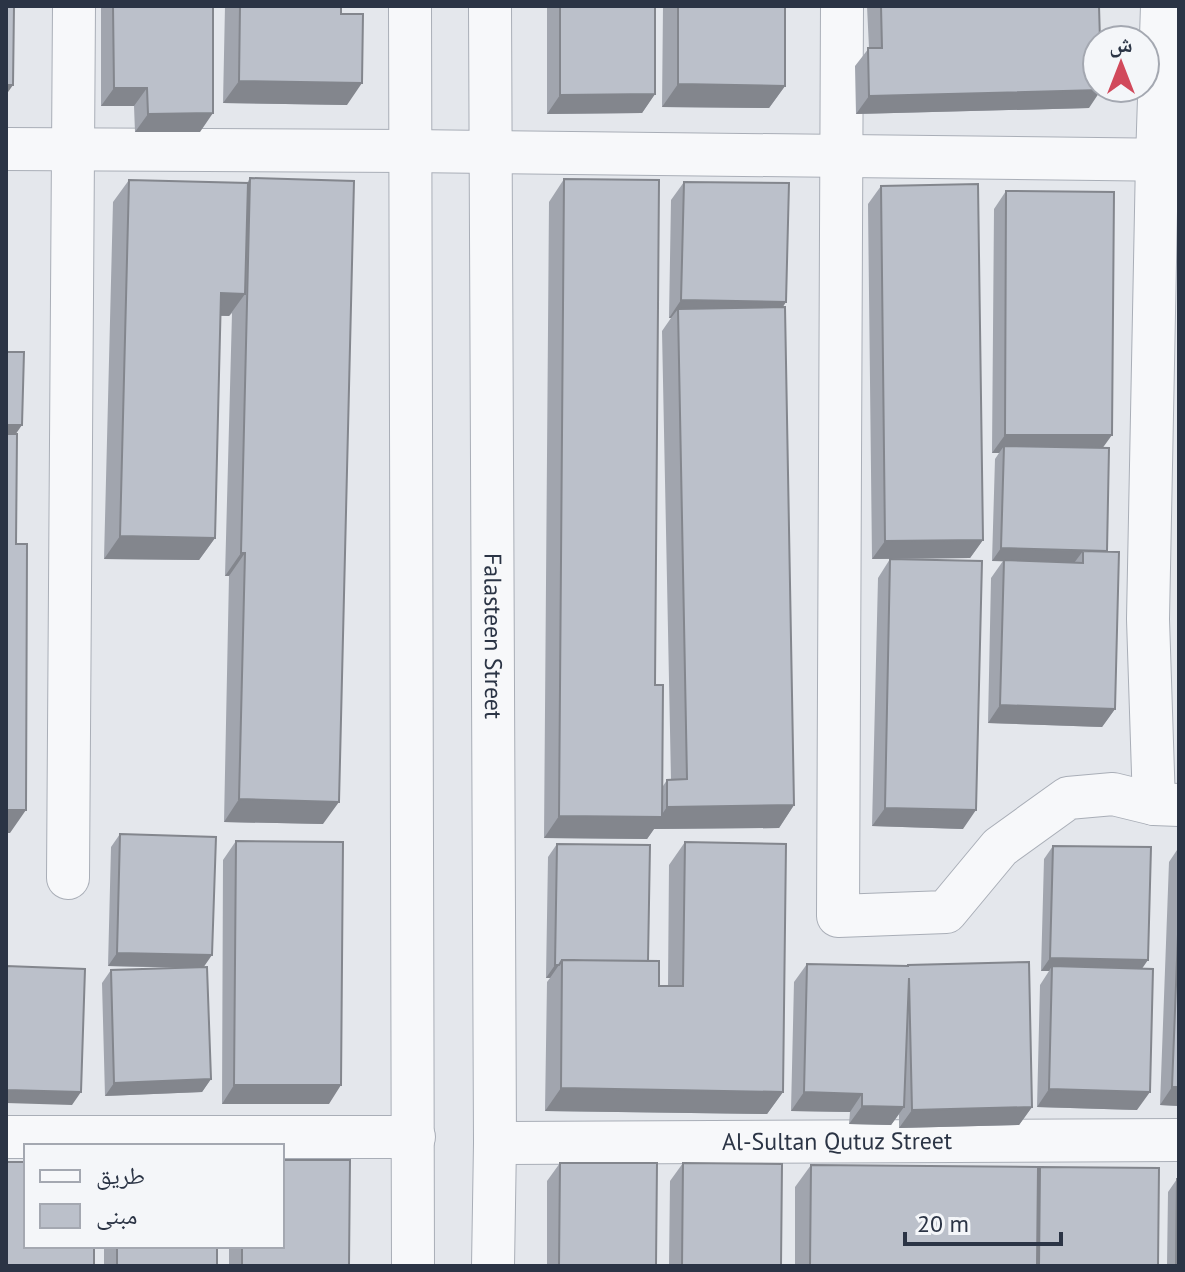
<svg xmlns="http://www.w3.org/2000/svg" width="1185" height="1272" font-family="'PT Sans','Noto Naskh Arabic',sans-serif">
	<rect width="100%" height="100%" fill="#e4e7ec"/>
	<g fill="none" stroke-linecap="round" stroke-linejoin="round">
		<defs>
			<g id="street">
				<path d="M410,6l3,1260"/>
				<path id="s1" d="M490,6l5,1137 -2,123"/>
				<path d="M842,6l-4,910 108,-4 54,-65 68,-49 45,-4 41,10 25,1"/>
				<path d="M6,149l404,2 769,9"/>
				<path d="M1154,804l-6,-185 9,-459 5,-154"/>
				<path d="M68,878l6,-872"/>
				<path d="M6,1137h408"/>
				<path id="s2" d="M495,1143l684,-3"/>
			</g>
		</defs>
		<use href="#street" stroke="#a9aeb7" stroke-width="44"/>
		<use href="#street" stroke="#f7f8fa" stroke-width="42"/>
	</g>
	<path fill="#a1a5ae" d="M101,6h112l-13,126h-65l-1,-26h-33z
		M225,6h116l6,99 -124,-2z
		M547,6h108v88l-13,19 -95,1z
		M663,6h122v80l-16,22 -107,-1z
		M867,6h232l-10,102 -233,6 -1,-48 14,-18z
		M250,178l73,646 -99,-2 5,-246h-4l7,-263 -3,3h-9l-5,222 -16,22 -95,-1 9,-357 16,-22 118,3z
		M564,179l91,506 8,101 4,-6h4l-9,-449 9,-13h-2l2,-118 13,-18 99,125 11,498 -15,23 -125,1 -7,10 -103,-1 5,-636z
		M881,186l102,354 -13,18 -98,1 -4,-355z
		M1006,191l97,257 3,103 9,158 -13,18 -114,-4 3,-145 12,-17h-11l3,-102 4,-6h-7l2,-244z
		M1179,455v72l-1,-70z
		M890,559l73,270 -91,-3 6,-248z
		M120,834l83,133 8,112 -9,13 -97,4 -3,-113 9,-13 78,-2 -81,-2 3,-119z
		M236,841l93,263h-107l1,-244z
		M685,842l98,250 -16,22 -222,-3 2,-129 3,-4h-4l2,-121 9,-13 91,117 11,25h9l1,-121z
		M1053,846l89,123 -5,141 -100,-3 3,-122 9,-14h-8l3,-112z
		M1179,847v259l-19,-1 9,-243z
		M807,964l100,2 1,-1 124,142 -13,18 -120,3v-14l-8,11 -42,-1 1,-12 -59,-1 3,-129z
		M560,1163l96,103h-109v-85z
		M683,1163l98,103h-112l1,-85z
		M811,1165l227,5 2,-3 118,99h-363v-79z
		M1177,1179l2,87h-12l1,-74z
		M104,1246h113v20h-113z
		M229,1246h53l67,20h-120z"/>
	<path fill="#83868d" d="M239,81l123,2 -15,22 -124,-2z
		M678,84l107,2 -16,22 -107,-1z
		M6,85h7l-7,10z
		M114,88h33l-13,18h-33z
		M1101,90l-12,18 -233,6 13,-18z
		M655,94l-13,19 -95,1 13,-19z
		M213,113l-13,19h-65l13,-18z
		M221,293l24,1 -16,22 -24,-1z
		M681,300l105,2 -12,19 -96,-12 -7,9h-2z
		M6,425h16l-9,13h-7z
		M1005,435h107l-13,18 -95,-7 -5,7h-7z
		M120,536l95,2 -16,22 -95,-1z
		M983,540l-13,18 -98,1 13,-18z
		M1001,548l82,3 -9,12 -82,-2z
		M241,553h4l-16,23h-4z
		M1000,705l115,4 -13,18 -114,-4z
		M239,799l100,3 -16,22 -99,-2z
		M794,805l-15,23 -125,1 -7,10 -103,-1 15,-22 101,1 7,-10z
		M885,808l91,2 -13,19 -91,-3z
		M6,810h20l-16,23h-4z
		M117,953l95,2 -9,13 -95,-2z
		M1050,958l98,2 -9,13 -87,-7 -3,5h-8z
		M555,965h4l-9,13h-4z
		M211,1079l-9,13 -97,4 9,-13z
		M234,1085h107l-12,19h-107z
		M1172,1087h7v19l-19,-1z
		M561,1088l222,4 -16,22 -222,-3z
		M1049,1089l101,3 -13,18 -100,-3z
		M6,1090l75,2 -9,13 -66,-2z
		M804,1092l58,2 -12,18 -59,-1z
		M862,1106l42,1 -13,18 -42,-1z
		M1032,1107l-13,18 -120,3 13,-18z"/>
	<path fill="#bbc0ca" stroke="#83868d" stroke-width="2" d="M6,6h8l-1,79h-7z
		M113,6h100v107l-65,1 -1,-26h-33z
		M240,6h101v8h22l-1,69 -123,-2z
		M560,6h95v88l-95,1z
		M678,6h107v80l-107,-2z
		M881,6h218l1,34h-3v48h4v2l-232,6 -1,-48h14z
		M250,178l104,3 -15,621 -100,-3 6,-246h-4z
		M564,179l95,1 -4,505h8l-1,132 -103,-1z
		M129,180l119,3 -3,111 -24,-1 -6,245 -95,-2z
		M684,182l105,1 -3,119 -105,-2z
		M978,184l5,356 -98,1 -4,-355z
		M6,188h1l-1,42z
		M1006,191l108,1 -2,243h-107z
		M785,307l9,498 -127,2v-27l20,-1 -9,-470z
		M6,352h18l-2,73h-16z
		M6,434h11l-1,110h11l-1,266h-20z
		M1004,446l105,2 -2,103 -106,-3z
		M1083,551l36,1 -4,157 -115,-4 4,-145 79,3z
		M890,559l92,2 -6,249 -91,-2z
		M120,834l96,3 -4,118 -95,-2z
		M236,841l107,1 -2,243h-107z
		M685,842l101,2 -3,248 -222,-4 1,-128 97,1v25h24z
		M557,844l93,1 -2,116 -86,-1 -3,5h-4z
		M1053,846l98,1 -3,113 -98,-2z
		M1179,909v178h-7z
		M1029,962l3,145 -120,3 -3,-132 -5,129 -42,-1v-12l-58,-2 3,-128 101,2v-1z
		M6,966l79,3 -4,123 -75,-2z
		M1052,966l101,3 -3,123 -101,-3z
		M207,967l4,112 -97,4 -3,-113z
		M282,1160h68l-1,106h-107v-20h40z
		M6,1162h20v84h68v20h-88z
		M560,1163h97l-1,103h-97z
		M683,1163l99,1 -1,102h-99z
		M811,1165l227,2 -1,99h-227z
		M1040,1167l119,1 -1,98h-119z
		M1177,1179h2v87h-3z
		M117,1246h100v20h-100z"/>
	<g text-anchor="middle" stroke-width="6" stroke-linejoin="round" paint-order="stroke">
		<g font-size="24" fill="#2b3445" stroke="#f4f6f9">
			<text dy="8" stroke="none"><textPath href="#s1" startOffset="630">Falasteen Street</textPath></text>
			<text dy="8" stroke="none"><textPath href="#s2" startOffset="342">Al-Sultan Qutuz Street</textPath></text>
		</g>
	</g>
	<rect width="1185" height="1272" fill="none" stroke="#2b3445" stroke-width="16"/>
	<rect x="24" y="1144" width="260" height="104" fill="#f4f6f9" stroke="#a4a8b1" stroke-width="2"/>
	<rect x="40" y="1170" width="40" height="12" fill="#f7f8fa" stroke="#a4a8b1" stroke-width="2"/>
	<text x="96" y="1184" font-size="24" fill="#2b3445">طريق</text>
	<rect x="40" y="1204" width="40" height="24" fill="#bbc0ca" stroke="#a4a8b1" stroke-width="2"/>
	<text x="96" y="1224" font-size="24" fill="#2b3445">مبنى</text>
	<g transform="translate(1121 64)"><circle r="38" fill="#f4f6f9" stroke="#a4a8b1" stroke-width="2"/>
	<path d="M0-6L14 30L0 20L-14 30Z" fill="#d1495b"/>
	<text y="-12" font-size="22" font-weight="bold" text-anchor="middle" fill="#2b3445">ش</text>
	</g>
	<path d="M905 1232v12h156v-12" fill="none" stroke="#2b3445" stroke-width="4"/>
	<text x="917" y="1232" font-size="24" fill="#2b3445" stroke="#f4f6f9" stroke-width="6" paint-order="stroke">20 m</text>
</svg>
